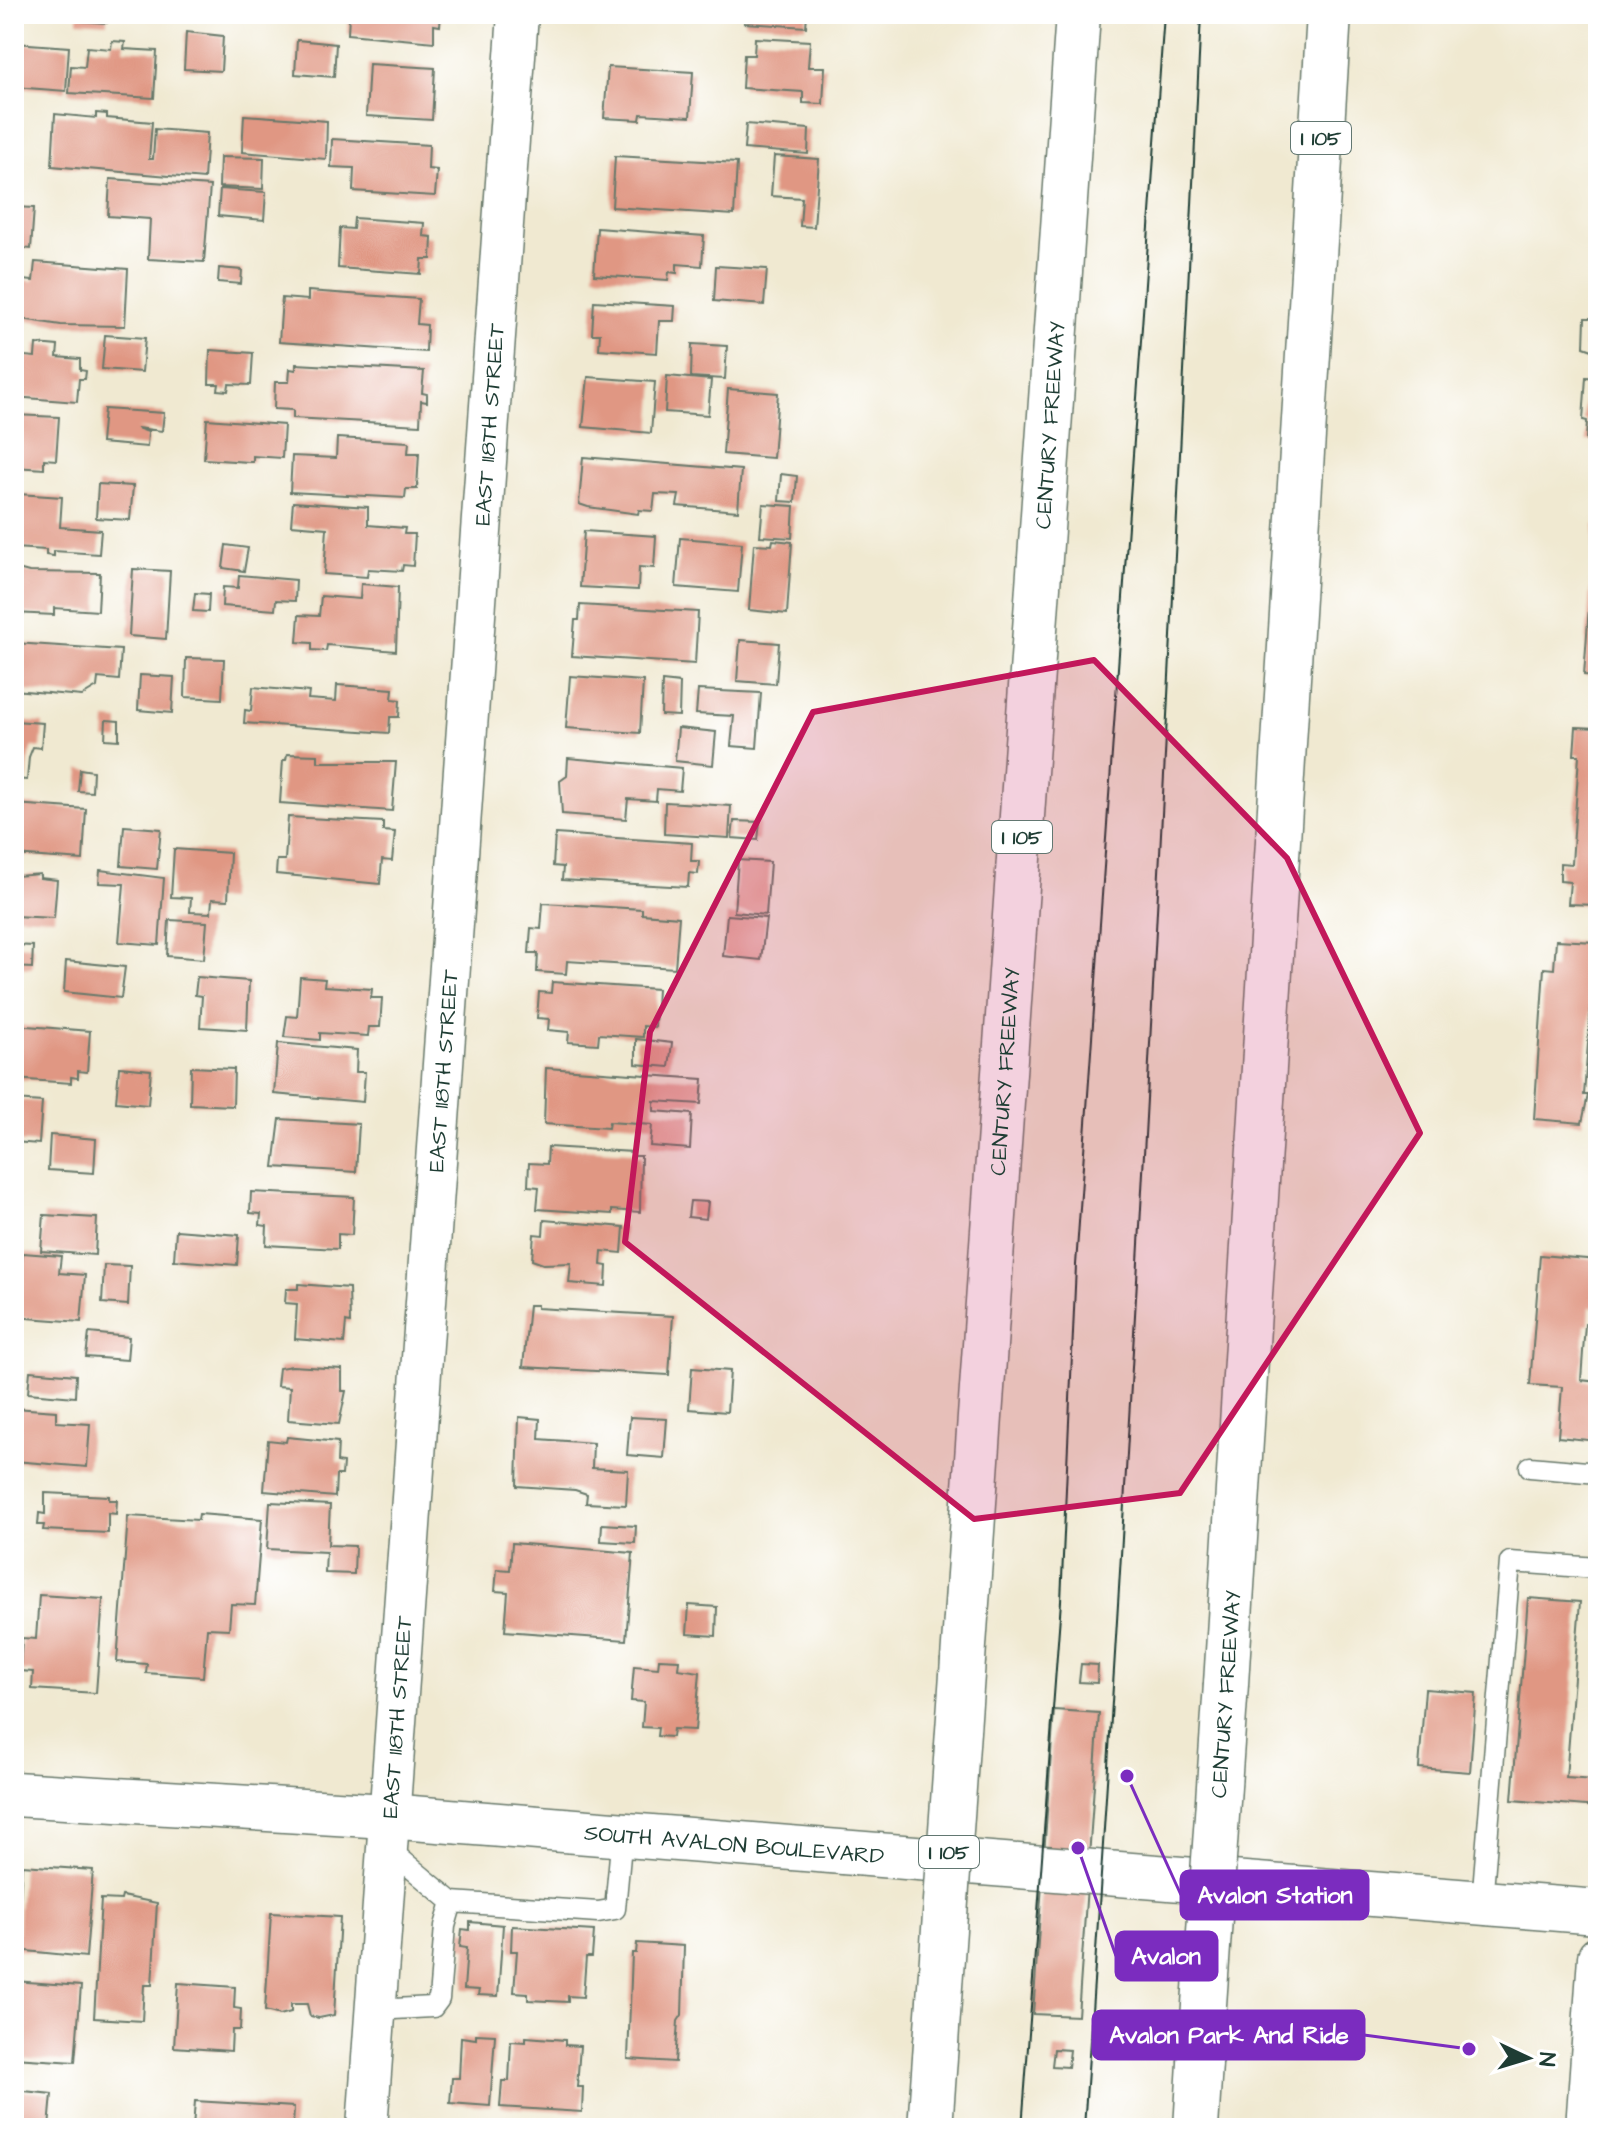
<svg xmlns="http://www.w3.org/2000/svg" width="1612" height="2142" font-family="'Architects Daughter',sans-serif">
	<rect width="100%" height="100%" fill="#fff"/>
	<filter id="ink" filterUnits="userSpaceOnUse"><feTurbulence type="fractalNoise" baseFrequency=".0125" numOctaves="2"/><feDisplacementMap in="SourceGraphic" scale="16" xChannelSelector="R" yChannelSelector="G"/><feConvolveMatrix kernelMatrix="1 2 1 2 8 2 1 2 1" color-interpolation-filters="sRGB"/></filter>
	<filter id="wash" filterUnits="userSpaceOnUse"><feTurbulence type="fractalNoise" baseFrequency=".006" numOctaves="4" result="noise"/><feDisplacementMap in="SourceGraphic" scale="32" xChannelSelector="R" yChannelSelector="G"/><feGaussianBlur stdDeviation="1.8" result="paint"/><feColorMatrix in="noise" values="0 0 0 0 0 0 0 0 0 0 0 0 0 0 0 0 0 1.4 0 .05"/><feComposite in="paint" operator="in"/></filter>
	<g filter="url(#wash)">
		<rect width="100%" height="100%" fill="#f0e9d1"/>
		<g id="blocks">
			<path fill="#e09783" d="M78,14h29v9l-29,-2z
				M349,14h92l-1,12 -6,-1v17l-86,-8z
				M745,14h62l-1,13 -62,-4z
				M186,32l37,4 -2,35 -37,-2z
				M755,38l55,3 -2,26h17l-2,37 -20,-1v-11l-61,-4 2,-33h10z
				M297,40l39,4 -2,33 -39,-3z
				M112,41l13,1 -1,7 33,2 -3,47 -85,-5 2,-27 14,1 2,-20 24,2z
				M15,43l54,4 -3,44 -52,-4z
				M369,64l66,4 -3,52 -66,-4z
				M608,67l85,5 -3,45 -49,-3 -1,6 -36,-2z
				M96,113l11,1v4l45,4 -3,37h4l2,-30 52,4 -3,46 -152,-13 3,-52 41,4z
				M244,115l83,6 -1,38 -84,-7z
				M746,124l63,5 -1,25 -64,-5z
				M332,139l97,6 -1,24 9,1 -2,26 -82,-5 1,-23 -23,-1z
				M615,156l122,7 -3,52 -122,-8z
				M774,156l45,3 -5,68 -14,-1 2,-28 -31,-2z
				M220,157l44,1 -1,31 -44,-2z
				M110,179l100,7 -6,76 -56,-3 2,-40 -42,-3z
				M220,189l46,3 -2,28 -46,-4z
				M14,207l20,1 -3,41 -17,-2z
				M354,218l70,5 -1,13 9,1 -1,22h-9l-1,15 -83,-6 2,-40 13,1z
				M597,228l107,8 -2,30 -25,-2v9l-8,-1 -1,8 -74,-5z
				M35,262l93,7 -3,57 -64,-1 -47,-7v-19h7l1,-19 11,1z
				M716,266l51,3 -3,36 -50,-4z
				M219,268l23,2 -1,14 -23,-2z
				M308,291l111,8 -2,25 10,1 -1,27 -147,-10 3,-44 26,2z
				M594,301l81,5 -1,15h-15l-2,32 -58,-4 1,-15h-8z
				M1593,301l5,1v50l-14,-5 1,-29h7z
				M105,335l40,3 -3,34 -40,-3z
				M36,344l22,2 -1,11 23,2v11l6,1 -1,8h-6l-2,23 -63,-5v-42l21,2z
				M692,344l35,2 -2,33 -34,-2z
				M210,350l43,3 -2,32 -22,-1 -1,7 -10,-1 1,-6h-10z
				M296,364l128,7 -2,22 5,1v8l-6,-1 -1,24 -127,-7v-8l-19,-1 1,-27h14l1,-13 6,1z
				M667,376l44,4 -3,35 -43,-3z
				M588,377l67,5 -4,51 -68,-6z
				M1586,377l12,1v63h-12l1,-20 -4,-1z
				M728,389l50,4 -5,65 -50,-4z
				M104,409l60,4 -2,18 -25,-3 11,4 -1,15 -46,-4z
				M14,415l45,2 -3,43 -12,-1v10l-30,-2z
				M207,419l77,6 -2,33 -29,-2v6h-4l-45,-3z
				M337,438l72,4 -1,11h11l-2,36h-11l-1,9 -115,-6 2,-36 44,2z
				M583,457l158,13 -3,41 -61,-5 2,-11 -24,-1 -2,17 -14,-1 -1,4 -50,-7 -9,-3z
				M781,474l16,2 -2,26 -16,-1z
				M98,484l35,2 -3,34 -34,-2z
				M18,494l44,3 -2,30 41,3 -2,24 -45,-3v5l-8,-1v-5l-32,-2z
				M293,502l75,5v18l37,3 -1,6h11l-2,32 -10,-1 -1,6 -34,-2 -1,8 -43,-3 3,-46 -36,-3z
				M763,504l31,2 -2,32 -32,-2z
				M1595,524h3v152l-14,-1z
				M584,531l72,5 -2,32 -15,-1 -1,23 -58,-3z
				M680,538l62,5 -4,49 -62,-5z
				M773,540l19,2 -5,72 -38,-4 5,-66 18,1z
				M226,545l22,3 -4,23 -21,-3z
				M14,568l15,4 71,1 -2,38 -44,-3v7l-40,-2z
				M133,569l37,2 -4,68 -37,-3z
				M239,575l57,5 -1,21 -19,-1 -1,10 -53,-4 1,-19 15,1z
				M361,584l37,3 -2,64 -69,-6 -1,6 -14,-1v-7l-15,-1 2,-27 20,1 2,-20 39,3z
				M195,593l14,1 -1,18 -15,-1z
				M580,605l118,7 -3,52 -123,-8 3,-36h4z
				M740,640l39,3 -3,41 -39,-3z
				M14,643l107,7 -2,30 -21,-2 -1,9 -15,9 -68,-6z
				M186,658l38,1 -2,40 -37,-2z
				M140,675l34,2 -2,36 -34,-3z
				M570,676l73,5 -3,52 -74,-5z
				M662,681l18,2 -1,33 -18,-1z
				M337,685l56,4 -1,10 8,1 -1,17h-9l-1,16 -145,-10 1,-13 6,1 2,-24 56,5 -1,7 28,2z
				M698,690l63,3 -4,55 -26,-2 3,-30 -38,-2z
				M106,720l13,1v19l-14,-1z
				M14,721l29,2 -2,25 -8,-1 -4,10 -2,23 -13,-1z
				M1576,727l22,1v177l-30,-1 2,-22 -10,-1v-18l12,1 7,-109h-5z
				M678,728l38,4 -3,33 -38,-4z
				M287,754l31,1v7h78l-4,49 -112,-8 3,-43h3z
				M568,758l114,10 -2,23 -23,-2 -1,12 -28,-2 -2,20 -64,-5 -2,-33 7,-5z
				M80,769l13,2 -1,21 -14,-1z
				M665,802l66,4 -2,32 -65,-4z
				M14,804l72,5 -3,51 -69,-5z
				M288,817l95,5v9l12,1 -3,29 -10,-1 -2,24 -104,-10 1,-14h8z
				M734,821l26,1 -2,18 -26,-2z
				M124,826l37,3 -4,40 -36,-3z
				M555,834l137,9 -1,18h8l-1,13 -9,-1 -1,14 -126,-7 1,-13 -10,-1z
				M174,849l56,4 -2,47 -16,-1 -1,14 -21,-1 1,-14 -20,-1z
				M738,860l32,2 -4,53 -32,-3z
				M14,868h4l-1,8 23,-2v4l17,2 -3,38 -40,-2z
				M100,870l64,8 -5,67 -40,-3 5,-58 -25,-1z
				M543,903l99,6v5l37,3 -4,51 -108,-7 -1,13 -29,-2 1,-19h-9l2,-25 10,1z
				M727,915l39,3 -5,42 -38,-4z
				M169,920l38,2 -3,37 -37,-3z
				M1556,940l40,2 -4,54 3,1v8h-4l-7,90h4l-6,28 -48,-4 10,-151 10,1z
				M14,945l19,1 -1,22 -18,-1z
				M66,961l59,6 -4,31 -57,-6z
				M197,977l52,4 -2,49 -47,-3 2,-31 -7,-1z
				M300,977l25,2 -1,7 48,3 -1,9h11l-2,29h-11l-1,9 -48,-3v7l-36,-3 3,-21 10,1z
				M552,982l105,7 -2,38 -12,-1v11l-44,-3 -1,10 -30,-2 1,-10 -21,-2 1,-11 -12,-1 2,-26 12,1z
				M14,1025l76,6 -3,41 -9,-1v7l-7,-1v6l-57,-4z
				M636,1039l36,4 -3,24 -33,-3z
				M278,1043l79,7 -1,22h9l-2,30 -89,-8z
				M119,1067l32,3 -3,35 -32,-3z
				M191,1067l43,2 -1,37 -43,-2z
				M546,1068l157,11 -2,25 -47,-3v10l38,3 -2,35 -40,-3 2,-21 -43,-3 -1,6 -64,-4z
				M14,1100l28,2 -3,42 -25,-2z
				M280,1119l79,5 -3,48 -82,-5z
				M50,1135l46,4 -2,34 -46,-3z
				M548,1147l85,5 -1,4h9l-1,56 -28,-2v4l-75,-5 2,-22 -11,-1 1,-23 18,1z
				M251,1192l103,5 -2,38 -14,-1v15l-72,-4 1,-19 -7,-1 1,-11 -11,-1z
				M690,1201l18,1 -2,17 -18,-2z
				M44,1215l53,3 -2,37 -54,-4z
				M544,1220l80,7 -2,26 -20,-2 -1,14 6,1 -1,20 -37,-3 2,-20 -28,1 -11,-4 2,-26 9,1z
				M176,1230l63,5 -2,30 -63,-5z
				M23,1253l38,3 -2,17 26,2 -4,47 -67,-5v-46h7z
				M1540,1255l58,5 -2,48 -6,-1 -1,17h-4l-4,56 17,2v59l-40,-4 4,-50 -32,-2z
				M104,1265l26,1 -2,39 -26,-2z
				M298,1284l51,4 1,35 -4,-1 -2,21 -49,-4 2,-35 -12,-1 1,-14h12z
				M529,1305h8v3l136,8 -4,59 -146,-8z
				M89,1333l40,4 -2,23 -41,-3z
				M292,1366l50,3v22h4l-7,33 -51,-4 2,-33 -13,-1 2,-18z
				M692,1368l38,3 -3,41 -38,-3z
				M30,1371l46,4 -1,22 -47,-4z
				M14,1408l42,3v11l34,2 -3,43 -73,-6z
				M519,1417l21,2 -1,20 54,4 -1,25 36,2 -2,35 -40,-2 1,-9 -12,-4 -58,-4z
				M630,1417l37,2 -3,39 -37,-3z
				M287,1437l51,5 -1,20 6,1 -1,12h-6l-1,22 -71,-6 4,-51 18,2z
				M45,1493l64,3v4h8l-1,14 -8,-1v20l-65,-3 1,-5h-6l1,-12 6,1z
				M270,1502l60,3 -2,40 27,1 -1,28 -29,-1 1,-21 -59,-3z
				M199,1514l63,5 -7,86 -24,-1 -2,25 -22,-1 -4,49 -57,-4 1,-9 -30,-2 11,-146 70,4z
				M602,1524l34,2 -1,17 -34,-2z
				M512,1543l121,10 -7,87 -121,-9 3,-39 -13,-1 2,-22 13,1z
				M39,1595l64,4 -7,94 -64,-4 1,-17 -13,-1 2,-33 14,1z
				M1528,1598l52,4 -14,176 29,2 3,-11v38l-86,-7z
				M689,1605l28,2 -1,29 -29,-2z
				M659,1659l20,1 -1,9 22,3 -5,58 -22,-1 -1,8 -15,-1 1,-8 -16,-1 2,-25 -13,-1 3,-35 24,2z
				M1081,1664l17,1 -1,18 -18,-1z
				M1425,1689l51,4 -6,79 -51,-4z
				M1054,1710l45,3 -21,303 -45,-2z
				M22,1865l71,5 -7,87 -69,-7z
				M122,1896l35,7 -5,82h-8l-2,36 -48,-3 7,-119 20,1z
				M271,1913l69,4 -6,98 -15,3 -9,-2 -3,-12h-16v8l-11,3 -15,-4z
				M470,1922l33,3 -5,71 -20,-1 1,-5 -15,-1 3,-41 -7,-1 2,-18 8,1z
				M512,1926l82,5 -2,26h-6l-3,40 -15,-1v6l-40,-2v-7l-14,-1 3,-41h-6z
				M637,1943l47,3 -2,69 -4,6 -3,41 -47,-3 4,-106h4z
				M14,1981l67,5 -6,76 -61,-4z
				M178,1983l57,4 -1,21 7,1 -1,21h-8l-1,21 -57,-4z
				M476,2034l19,1 -5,71 -40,-3 2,-25h7l2,-41 15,2z
				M526,2037l39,3v5l15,1 -3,41h6l-1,25 -82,-5 2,-26h7l2,-40 15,1z
				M1054,2049l16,1 -2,17 -16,-1z
				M14,2090l38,4 -3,34h-35z
				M195,2101l99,6 -1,21h-100z"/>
		</g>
	</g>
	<g filter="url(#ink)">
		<use href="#blocks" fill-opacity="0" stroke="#68796b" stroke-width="2"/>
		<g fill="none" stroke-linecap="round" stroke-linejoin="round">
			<defs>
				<path id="lane" d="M1530,1467l68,6
					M452,1902l146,10 17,-3 7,-75
					M1482,1902l28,-340 88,6
					M374,2010l59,-3 6,-8 6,-73 7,-24 -67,-56"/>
				<g id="street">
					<path id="s1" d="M367,2128l151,-2114"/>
					<path d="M1586,2128l12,-171"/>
				</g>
				<g id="secondary">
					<path id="s2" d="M14,1794l373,22 1211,96"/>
				</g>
				<g id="highway">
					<path id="s3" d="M963,1660l115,-1646"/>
					<path d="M1226,1684l103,-1670"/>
					<path d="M930,2128l6,-85"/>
					<path d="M1196,2128l4,-65"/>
				</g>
			</defs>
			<use href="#lane" stroke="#68796b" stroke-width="23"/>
			<use href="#street" stroke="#68796b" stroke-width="43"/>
			<use href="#secondary" stroke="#68796b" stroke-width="47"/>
			<use href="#highway" stroke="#68796b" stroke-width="47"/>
			<use href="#lane" stroke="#fff" stroke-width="20"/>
			<use href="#street" stroke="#fff" stroke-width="40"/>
			<use href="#secondary" stroke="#fff" stroke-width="44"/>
			<use href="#highway" stroke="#fff" stroke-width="44"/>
			<path stroke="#1f3d34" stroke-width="2" d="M1022,2128l39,-527 15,-336 88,-1251
				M1084,2128c49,-704 84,-1409 117,-2114"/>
			<defs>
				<path id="highway-bridge" d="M936,2043l27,-383
					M1200,2063l26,-379"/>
			</defs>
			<use href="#highway-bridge" stroke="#68796b" stroke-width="47" stroke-linecap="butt"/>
			<use href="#highway-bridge" stroke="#fff" stroke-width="44"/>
		</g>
	</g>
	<path fill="#c2185b" fill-opacity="0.2" stroke="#c2185b" stroke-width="6" stroke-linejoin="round" d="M1094,660l193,198 133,275 -240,360 -206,26 -349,-277 25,-210 163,-320z"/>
	<g text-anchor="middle" stroke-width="6" stroke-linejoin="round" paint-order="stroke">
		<g fill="#fff" stroke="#627771" stroke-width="2">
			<rect x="1291" y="122" width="60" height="32" rx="6"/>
			<rect x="992" y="821" width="60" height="32" rx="6"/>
			<rect x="919" y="1836" width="60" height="32" rx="6"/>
		</g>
		<g font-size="20" font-weight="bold" fill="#1f3d34">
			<text x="1321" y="145">I 105</text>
			<text x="1022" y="844">I 105</text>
			<text x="949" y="1859">I 105</text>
		</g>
		<g font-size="22" fill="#1f3d34" stroke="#fff">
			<text dy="8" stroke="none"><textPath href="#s1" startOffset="1708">EAST 118TH STREET</textPath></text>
			<text dy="8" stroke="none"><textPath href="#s3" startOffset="1238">CENTURY FREEWAY</textPath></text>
			<text dy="8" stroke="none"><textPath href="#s1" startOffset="1060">EAST 118TH STREET</textPath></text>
			<text dy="8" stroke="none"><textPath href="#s3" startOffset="590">CENTURY FREEWAY</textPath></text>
			<text transform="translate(1225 1694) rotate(-86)" y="8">CENTURY FREEWAY</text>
			<text dy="8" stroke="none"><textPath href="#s1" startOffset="412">EAST 118TH STREET</textPath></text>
			<text dy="8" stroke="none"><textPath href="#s2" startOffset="722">SOUTH AVALON BOULEVARD</textPath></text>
		</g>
	</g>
	<path fill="none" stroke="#7b2cbf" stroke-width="3" d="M1127 1776L1181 1895M1078 1848L1116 1956M1469 2049L1364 2035"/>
	<g fill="#7b2cbf" stroke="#fff" stroke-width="3">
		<circle cx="1127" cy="1776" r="8"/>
		<circle cx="1078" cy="1848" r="8"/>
		<circle cx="1469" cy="2049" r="8"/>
	</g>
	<g fill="#7b2cbf" stroke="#7b2cbf" stroke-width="3">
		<rect x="1181" y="1871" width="187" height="48" rx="8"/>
		<rect x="1116" y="1932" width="101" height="48" rx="8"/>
		<rect x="1093" y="2011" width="271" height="48" rx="8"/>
	</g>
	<g font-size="24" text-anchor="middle" font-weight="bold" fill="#fff">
		<text x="1275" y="1903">Avalon Station</text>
		<text x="1166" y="1964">Avalon</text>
		<text x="1229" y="2043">Avalon Park And Ride</text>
	</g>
	<rect width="1612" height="2142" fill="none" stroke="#fff" stroke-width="48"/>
	<g transform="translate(1528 2058) rotate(94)" stroke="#ffffff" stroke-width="6" paint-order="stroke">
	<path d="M0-6L14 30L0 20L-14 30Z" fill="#1f3d34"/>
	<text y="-12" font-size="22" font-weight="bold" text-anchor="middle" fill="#1f3d34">N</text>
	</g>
</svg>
